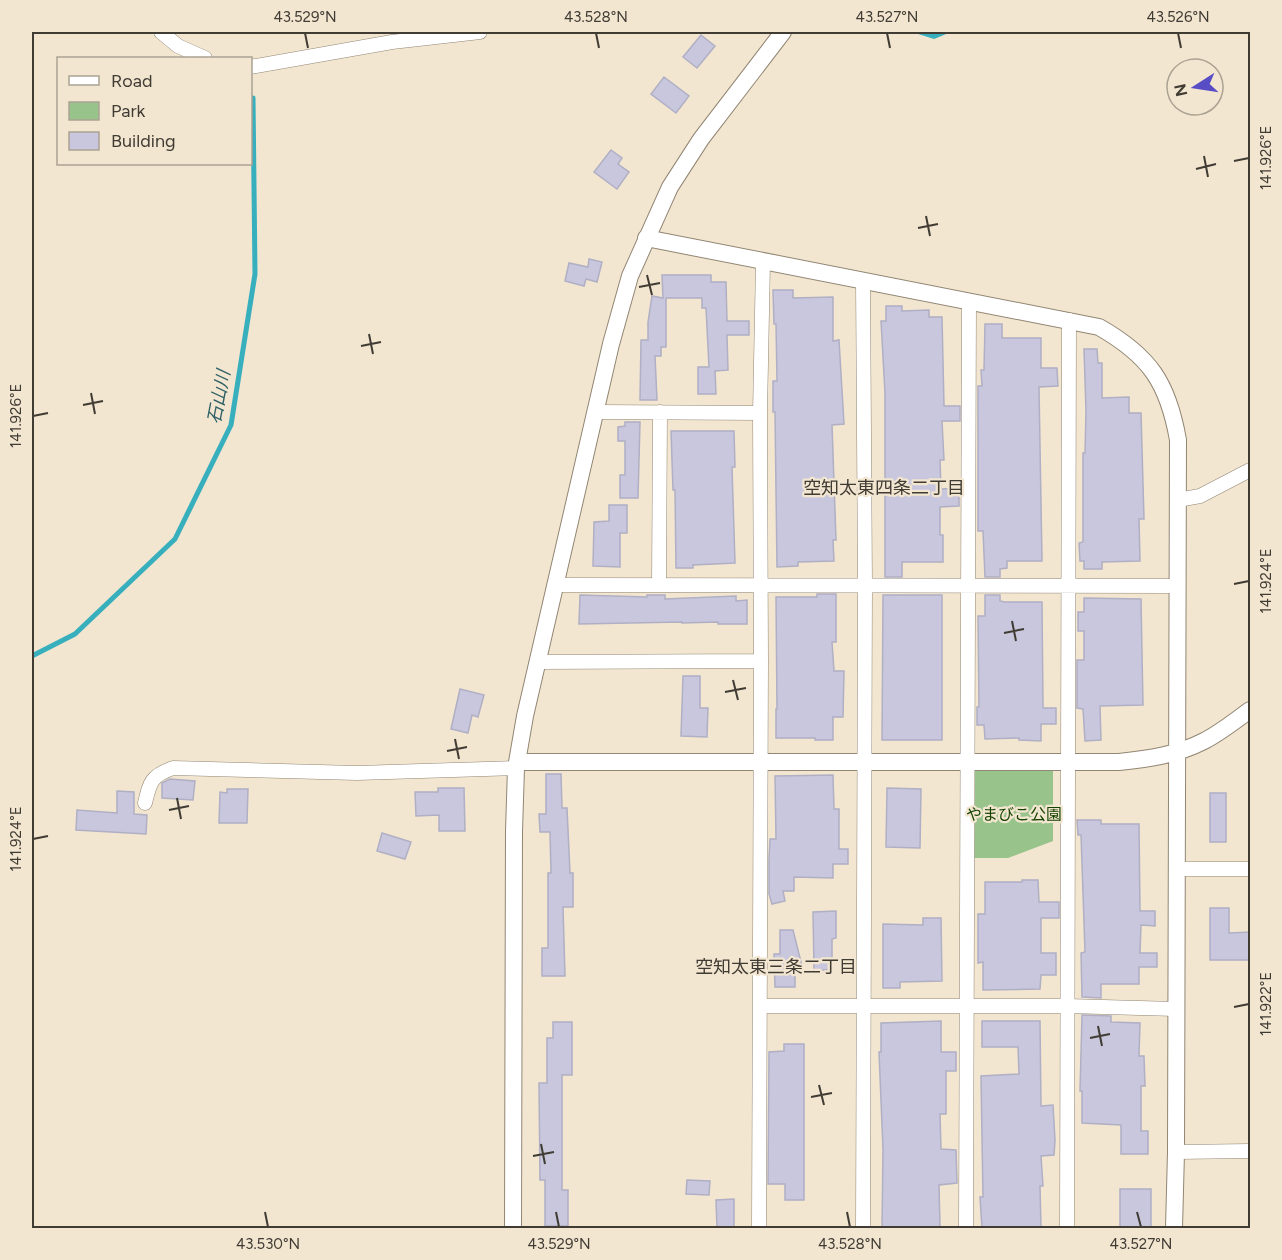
<svg xmlns="http://www.w3.org/2000/svg" width="1282" height="1260" font-family="Figtree,'Noto Sans JP',sans-serif">
	<rect width="100%" height="100%" fill="#f2e6d1"/>
	<path fill="#98c38a" d="M975,770h78v71l-45,17h-34z"/>
	<path fill="#38afbd" d="M912,32h39l-17,7z"/>
	<g fill="none" stroke-linecap="round" stroke-linejoin="round">
		<path stroke="#38afbd" stroke-width="5" d="M32,656l43,-22 100,-95 56,-114 24,-151 -2,-176"/>
	</g>
	<path fill="#c8c7dd" stroke="#b0afc4" stroke-width="1.5" d="M701,35l14,11 -18,22 -14,-11z
		M664,77l25,19 -13,17 -25,-19z
		M611,150l11,8 -4,6 11,8 -12,17 -23,-17z
		M589,259l13,3 -5,20 -11,-3 -2,7 -19,-5 4,-18 19,4z
		M662,275h49v7h15l1,39h22v14h-22l1,35 -13,1 1,23h-18v-27h11l-3,-59h-4v-10h-36v49h-5v9h-6l2,44h-17l1,-60h7v-18l4,-26 11,2z
		M773,290h20v8l40,-1v44l6,-1 5,84 -12,1 4,115h-3l1,21 -36,1v4l-21,1 -2,-155h-2v-31h4l-1,-57h-2z
		M886,306h16v5l27,-1v7h13l2,89h16v15h-18l2,39h-4l1,29 18,-1v18l-19,1v28h3v27h-41v15h-17v-184l-4,-72h5z
		M985,324h17v14h39v30h16l1,18 -19,1 3,174h-35v7l-7,1v8h-15l-2,-46h-5v-145h4l-1,-16h3z
		M1084,349h13l1,14h4v35l27,-1v16h12l3,106h-5l1,42 -38,1v7h-18v-8h-4l-1,-18 4,-1v-89h2l1,-42z
		M625,422h15l-2,76h-18v-23h5v-34h-7v-14l7,-1z
		M671,431h63l1,36h-3l3,96 -42,2v3h-17l-1,-78h-2z
		M609,505h18v28h-7v34l-27,-1 1,-44 15,-1z
		M817,594h19v48h-4l2,29h10l-1,46h-10v23h-18v-2h-39v-29h1l-1,-112h41z
		M580,595l67,2v-2h18v4l71,-3v5l11,-1v24h-29v-2l-36,1v-1l-103,2z
		M883,595h59v145h-60z
		M985,595h15v6l5,1h37l1,106h13v16h-15v17l-22,-1v-2l-34,1 -1,-14h-7v-18h2l-1,-91h7z
		M1084,598l57,1 2,106 -43,1 1,34 -16,1 -2,-32 -6,-1v-48h7v-29h-6v-19h6z
		M683,676h17v32h8l-1,29 -26,-1z
		M460,689l24,6 -6,22 -6,-2 -4,18 -17,-4z
		M546,774h15l1,34h5l3,65h3v34h-10l2,69h-23v-28h6v-75h3l-1,-41h-10l-1,-18h7z
		M833,775l1,34h5v40h9v15h-15v14l-39,-1v14h-11l2,10 -13,3 -3,-10v-35l1,-20h6l-1,-63z
		M170,779l25,2 -2,19 -31,-2v-15z
		M438,788h26l1,43h-26v-16l-23,1 -1,-24h23z
		M887,788l34,1 -1,59 -34,-1z
		M227,789h21l-1,34h-28l1,-31 7,1z
		M117,791l17,1v22l13,1 -1,19 -70,-4 1,-20 40,3z
		M1210,793h16v49h-16z
		M1077,820h24v4h38l1,87h15v15l-14,-1 -1,28h17v14h-18v17h-38v14l-19,-1 -1,-44 4,-1 -4,-117h-3z
		M382,833l29,9 -6,17 -28,-8z
		M1022,880h16l1,22h20v16h-18v35h15v22h-15l-1,14 -57,1v-28l-5,1v-49h7v-32h37z
		M1210,908h19v25l22,-1v28h-41z
		M836,911v27l-4,1v31h-18l-1,-58z
		M923,918h18l1,63 -42,1v6h-17v-64l40,1z
		M780,930h13l10,40h-8v17h-20l-1,-33h6z
		M1082,1015l29,1v6l29,1 -1,33h5l1,30h-4v45h7v23h-27v-29l-39,-2v-32h-2z
		M941,1021v31h15v19h-10v43h-6l1,35 15,1 1,33 -18,2 1,43h-58l1,-79 -4,-97h2v-29z
		M982,1021h58l1,85 12,-1 2,35 -1,15 -13,1 2,30h-3l1,42h-59l-2,-31h3l-2,-121 38,-2 -1,-27h-36z
		M553,1022h19v53h-10v115h6v36h-23v-46h-5l-1,-97h8v-45h6z
		M784,1044h20v156h-19v-16h-17l1,-132 15,-1z
		M687,1180l23,1 -1,14 -23,-1z
		M1120,1189h31v39h-31z
		M734,1199v29h-17l-1,-28z"/>
	<g fill="none" stroke-linecap="round" stroke-linejoin="round">
		<defs>
			<path id="minor" d="M161,32l17,14 27,12
				M250,67l142,-25 88,-10
				M863,280l2,305 -2,643
				M596,412l164,1
				M1178,500l22,-4 50,-26
				M556,585l622,1
				M659,585l1,-173
				M538,662l223,-1
				M145,803c5,-21 6,-27 28,-35l184,5 159,-5
				M1177,869h73
				M761,1006h306l109,3
				M1176,1152l74,-1
				M759,1228l2,-567 -1,-248 3,-151
				M966,1228l3,-927
				M1067,1228l2,-908"/>
			<path id="tertiary" d="M646,238l453,89c51,29 69,56 79,113l-2,712 -2,76
				M517,762h602c29,-3 58,-7 85,-21 16,-8 32,-21 46,-31
				M513,1228l1,-397 2,-63 9,-52 86,-372 19,-68 40,-89 31,-48 82,-107"/>
		</defs>
		<use href="#minor" stroke="#928674" stroke-width="15"/>
		<use href="#tertiary" stroke="#928674" stroke-width="18"/>
		<use href="#minor" stroke="#fff" stroke-width="14"/>
		<use href="#tertiary" stroke="#fff" stroke-width="16"/>
	</g>
	<path fill="none" stroke="#403b33" stroke-width="2" d="M305,33l3,15M596,33l3,15M887,33l3,15M1178,33l3,15M1204,156l4,21M1234,161l15,-3M1196,169l20,-5M926,216l4,20M918,228l20,-4M647,275l5,20M639,287l21,-4M369,334l4,20M361,346l20,-4M91,393l4,21M83,405l20,-4M33,416l15,-3M1234,584l15,-3M1012,621l4,20M1004,633l20,-4M733,680l5,20M725,692l21,-4M455,739l4,20M447,751l20,-4M177,798l4,21M169,810l20,-4M33,839l15,-3M1234,1007l15,-3M1098,1026l4,20M1090,1038l20,-4M819,1085l5,20M811,1097l21,-4M541,1144l4,20M533,1156l21,-4M265,1212l3,15M556,1212l3,15M847,1212l3,15M1137,1212l4,15"/>
	<g text-anchor="middle" stroke-width="4.5" stroke-linejoin="round" paint-order="stroke">
		<g font-size="16" fill="#154400" stroke="#f2e6d1">
			<text x="1014" y="820">やまびこ公園</text>
		</g>
		<g font-size="18" font-style="italic" fill="#2e5f65" stroke="#f2e6d1">
			<text transform="translate(219 397) rotate(-79)" y="6">石山川</text>
		</g>
		<g font-size="18" fill="#403b33" stroke="#f2e6d1">
			<text x="884" y="494">空知太東四条二丁目</text>
			<text x="776" y="973">空知太東三条二丁目</text>
		</g>
	</g>
	<rect width="1282" height="1260" fill="none" stroke="#f2e6d1" stroke-width="66"/>
	<rect x="57" y="57" width="195" height="108" fill="#f2e6d1" stroke="#aba292" stroke-width="1.5"/>
	<rect x="69" y="76" width="30" height="9" fill="#ffffff" stroke="#aba292" stroke-width="1.5"/>
	<text x="111" y="87" font-size="18" fill="#403b33">Road</text>
	<rect x="69" y="102" width="30" height="18" fill="#98c38a" stroke="#aba292" stroke-width="1.5"/>
	<text x="111" y="117" font-size="18" fill="#403b33">Park</text>
	<rect x="69" y="132" width="30" height="18" fill="#c8c7dd" stroke="#aba292" stroke-width="1.5"/>
	<text x="111" y="147" font-size="18" fill="#403b33">Building</text>
	<g transform="translate(1195 87) rotate(258)"><circle r="28" fill="#f2e6d1" stroke="#aba292" stroke-width="1.5"/>
	<path d="M0-4.5L10 22L0 15L-10 22Z" fill="#584dc5"/>
	<text y="-9" font-size="16" font-weight="bold" text-anchor="middle" fill="#403b33">N</text>
	</g>
	<rect x="33" y="33" width="1216" height="1194" fill="none" stroke="#403b33" stroke-width="2"/>
	<g font-size="15" text-anchor="middle" fill="#403b33">
		<text x="305" y="22">43.529°N</text>
		<text x="596" y="22">43.528°N</text>
		<text x="887" y="22">43.527°N</text>
		<text x="1178" y="22">43.526°N</text>
		<text transform="translate(1266 158) rotate(-90)" y="5">141.926°E</text>
		<text transform="translate(16 416) rotate(-90)" y="5">141.926°E</text>
		<text transform="translate(1266 581) rotate(-90)" y="5">141.924°E</text>
		<text transform="translate(16 839) rotate(-90)" y="5">141.924°E</text>
		<text transform="translate(1266 1004) rotate(-90)" y="5">141.922°E</text>
		<text x="268" y="1249">43.530°N</text>
		<text x="559" y="1249">43.529°N</text>
		<text x="850" y="1249">43.528°N</text>
		<text x="1141" y="1249">43.527°N</text>
	</g>
</svg>
